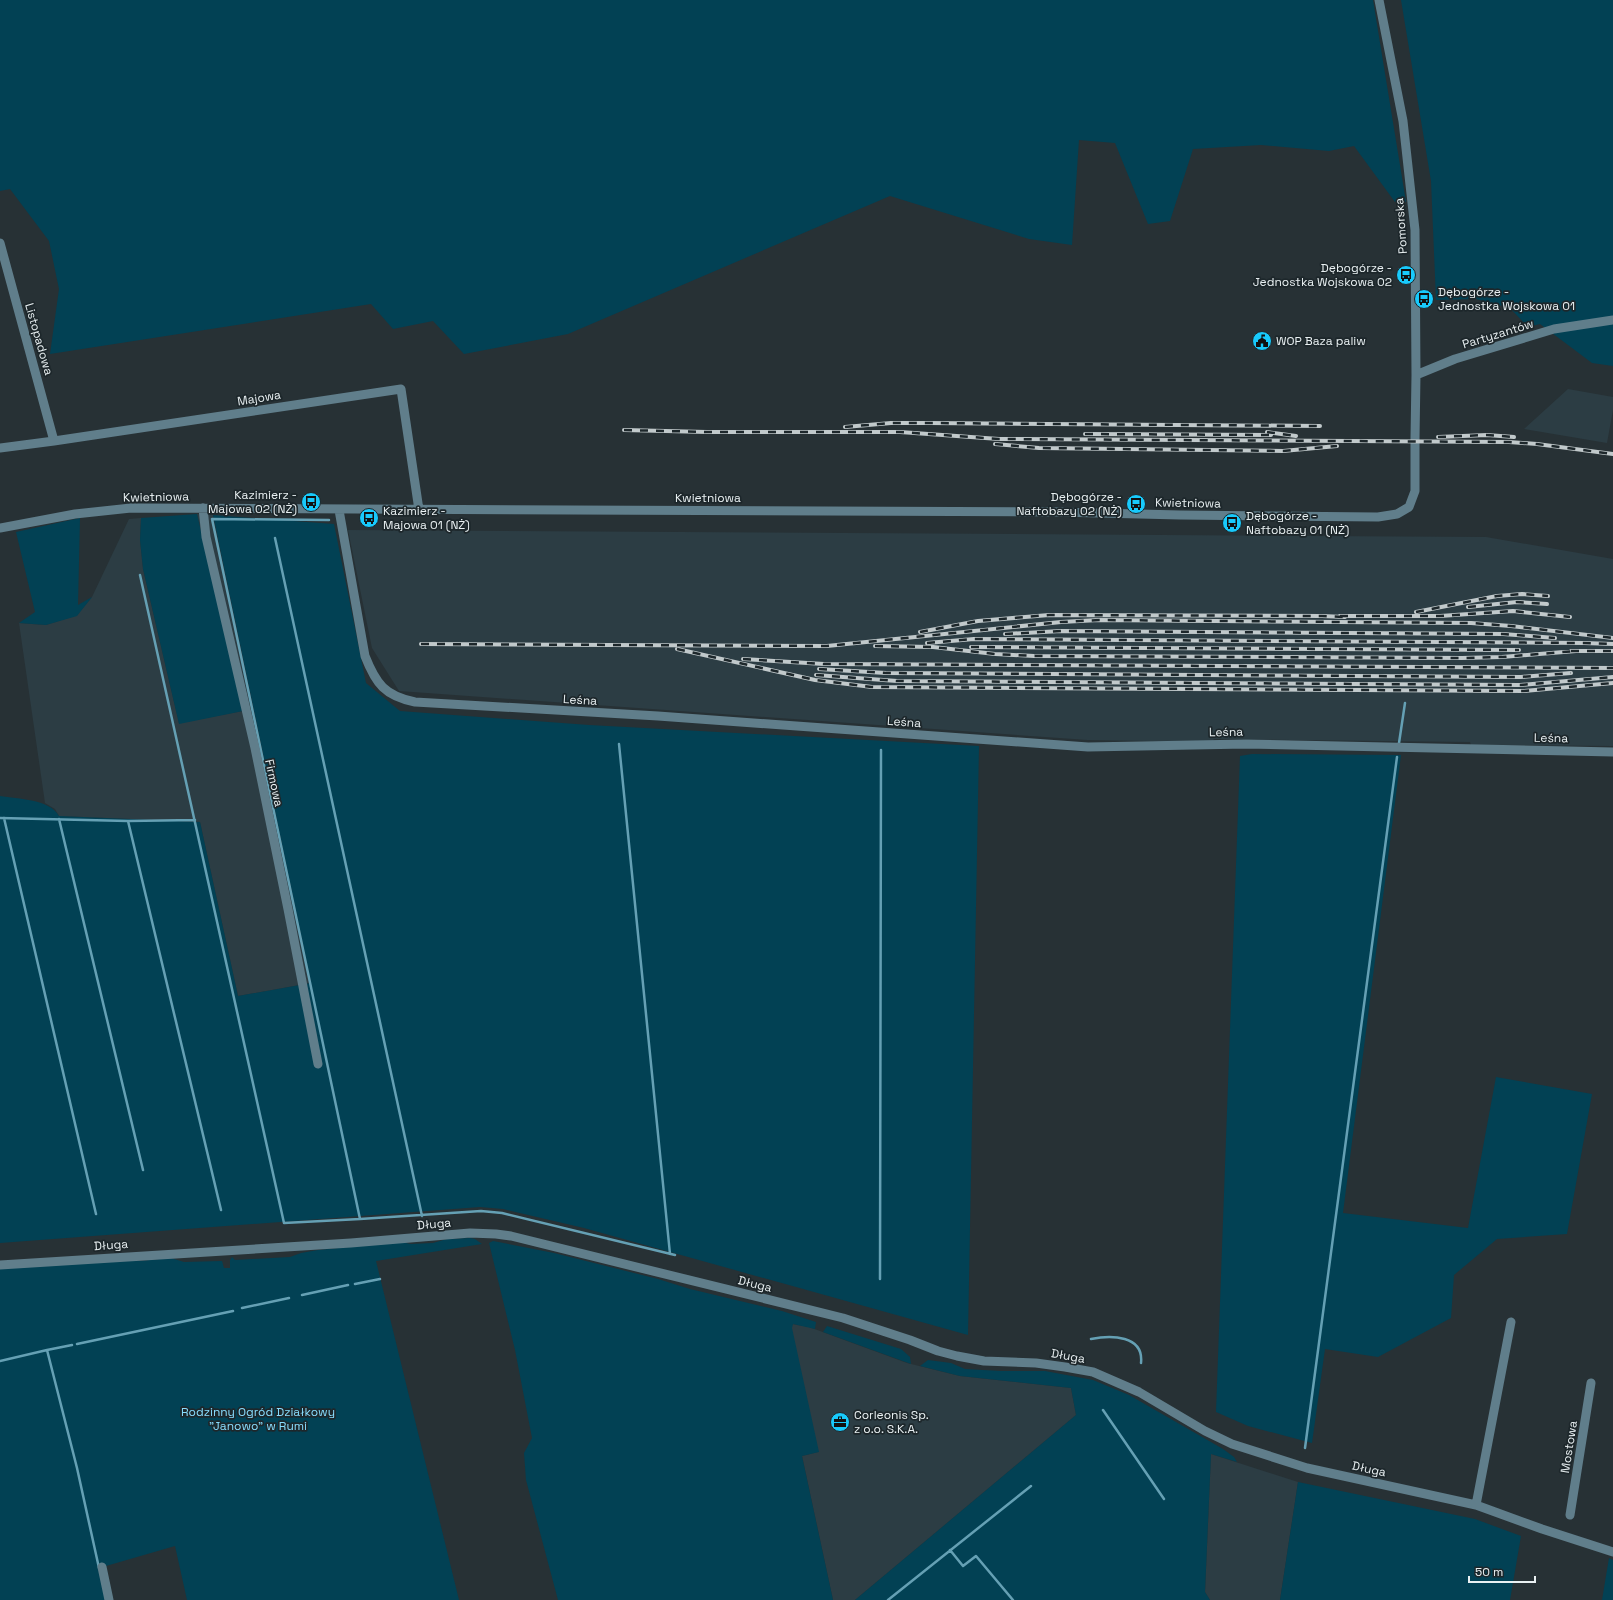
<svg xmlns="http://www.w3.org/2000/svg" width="1613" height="1600" font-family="'Space Grotesk',sans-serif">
	<rect width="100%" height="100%" fill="#273135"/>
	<path fill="#2c3d44" d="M1568,389l45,8v13l-6,33 -83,-14z
		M197,514l16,1 98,468 -73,13 -38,-174 -141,-6 -4,-7 -10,-6 -26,-180 27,2 31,-10 15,-18 37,-78 12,-1 -1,22 3,29 36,154 64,-12z
		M348,530l1138,7 127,22v187l-142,-1 -1,-3 -256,-3 -2,3 -124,-2 -689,-49 -27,-43z
		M792,1324l17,3 98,36 53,13 111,12 5,27 -221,185h-22l-31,-144 16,-4 -27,-124z
		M1211,1454l87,28 -18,118h-70l-5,-8z"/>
	<path fill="#024154" d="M0,0h1373l33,202h-11l-41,-56 -25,5 -68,-6 -68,4 -23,72 -22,3 -33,-81 -36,-3 -7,105 -43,-6 -139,-43 -322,138 -104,20 -31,-33 -40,8 -22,-25 -321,50 9,-65 -10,-48 -39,-52 -10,2z
		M1401,0h212v366l-21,-3 -52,-39 -12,3 -18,-19 -34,-9 -40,1 -5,-119z
		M197,514l46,197 -64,13 -36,-155 -3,-29 1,-22z
		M213,515l121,9 32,159 34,28 189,14 390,21 -11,589 -384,-107 -81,-19 -23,-2 -480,36v-447c18,3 50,3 59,20l141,6 38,174 73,-13z
		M80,518l-2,87 14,-8 -15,19 -31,9 -27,-2 16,-11 -19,-80z
		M1252,754l149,1 -58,458 125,15 28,-151 96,17 -25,140 -70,5 -43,36 -3,43 -73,39 -53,-8 -13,94 -64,-17 -32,-14 24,-656z
		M470,1238l5,1 7,5 -106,17 83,339h-272l-12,-54 -69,20 7,34h-113v-331l121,-10 19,2 31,-3 13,4 38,-1 2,7h6v-8l2,-3 3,3 55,-3 11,-4 17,-3 83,-8 10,2 22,-1 14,-4z
		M493,1241l61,12 104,26 32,10 92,22 34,11 -1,7 -22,-5 -1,4 27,124 -17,4 31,144h-275l-32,-120 -2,-27 8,-15 -17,-88 -26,-107z
		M827,1326l74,23 9,8 1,7 -88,-32z
		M928,1360l23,3 14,6 36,2h44l48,9 36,15 94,54 11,8 3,5 -26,-8 -6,138 5,8h-355l221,-185 -5,-27 -111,-12 -40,-10z
		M1298,1482l177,37 46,17 -11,64h-230z
		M1609,1558l4,2v40h-11z"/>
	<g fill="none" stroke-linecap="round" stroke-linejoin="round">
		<path stroke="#65a0b4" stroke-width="2.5" d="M275,538l147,678
			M140,575l144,648 76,-4 -148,-700 117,1
			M1399,743l6,-40
			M619,744l51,510
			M0,818l128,3 67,-1
			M4,818l92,396
			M59,819l84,351
			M128,821l93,389
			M360,1219l121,-8 21,2 173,42
			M880,1279l1,-529
			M355,1284l25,-5
			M302,1295l46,-10
			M242,1308l47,-10
			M1091,1339c20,-4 53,-4 50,24
			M77,1344l156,-33
			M72,1345l-25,5 30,118 22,100
			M0,1361l47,-11
			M1103,1410l61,89
			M1305,1448l92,-691
			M950,1550l13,16 13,-10 37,44
			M888,1600l143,-114"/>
		<path stroke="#607e8b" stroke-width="9" d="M0,243l54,198
			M1416,375l39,-16 99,-30 59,-9
			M0,448l54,-7 347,-52 18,121
			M203,508l3,29 49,211 33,161 30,155
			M339,510l26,146c11,28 20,40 50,46l243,14 430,31 158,-3 367,8
			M0,528l75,-14 56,-6 927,4 122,3 198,2 19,-3 12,-7 6,-16v-53l1,-63 -1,-145 -12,-109 -24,-121
			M0,1265l351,-22 119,-10 26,1 15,2 332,82 67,22 28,11 19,5 27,5 52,2 29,4 28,5 46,20 66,39 27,13 75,24 169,37 66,24 71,23
			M1476,1505l35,-183
			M1570,1515l21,-132
			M102,1567l7,33"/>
		<defs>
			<path id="rail" d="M845,427l46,-4h38l391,3
				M624,430l83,2h193l99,7 510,3 28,2 76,10
				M1267,432l29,4
				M1085,434l186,1
				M1438,437l49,-2 27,2
				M995,444l44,4 244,3 54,-5
				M1468,607l49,-5 30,2
				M1416,612l81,-16 25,-2 26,2
				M1340,616h100l73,-5 57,6
				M920,632l58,-11 71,-6 273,1 23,1
				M1005,634l56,-3 442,3 52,4
				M927,643l47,-4 610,4 29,1
				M421,644l406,2 234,-24 38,-2 372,3 40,3 102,12
				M875,646l58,1 62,7 39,2 428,2 40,-1 74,-6
				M971,647l548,3
				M677,649l138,31 57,7 652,4 89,-8
				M1571,651h42
				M743,659l81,5 789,4
				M819,669l67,4 635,4 50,-4
				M816,675l81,6 623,4 93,-8"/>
		</defs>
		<use href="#rail" stroke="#c1c9cb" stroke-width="4"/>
		<use href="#rail" stroke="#1d272b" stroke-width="2.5" stroke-dasharray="8" stroke-linecap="butt"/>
	</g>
	<defs>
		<symbol id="bus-disc" viewBox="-11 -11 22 22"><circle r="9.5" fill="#18cafc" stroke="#1d272b"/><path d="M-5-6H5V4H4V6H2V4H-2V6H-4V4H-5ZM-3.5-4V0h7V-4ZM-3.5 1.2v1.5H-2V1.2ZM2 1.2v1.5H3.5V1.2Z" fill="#111"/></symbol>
		<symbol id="civic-disc" viewBox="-11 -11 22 22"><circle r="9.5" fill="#18cafc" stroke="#1d272b"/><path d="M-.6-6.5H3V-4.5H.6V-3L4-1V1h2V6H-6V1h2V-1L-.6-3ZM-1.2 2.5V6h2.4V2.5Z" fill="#111"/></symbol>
		<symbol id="office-disc" viewBox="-11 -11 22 22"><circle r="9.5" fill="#18cafc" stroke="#1d272b"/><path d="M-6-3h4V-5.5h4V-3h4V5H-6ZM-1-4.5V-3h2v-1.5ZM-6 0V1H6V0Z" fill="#111"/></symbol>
	</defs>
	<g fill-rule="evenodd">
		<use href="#bus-disc" x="1395" y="264" width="22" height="22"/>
		<use href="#bus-disc" x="1413" y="288" width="22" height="22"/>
		<use href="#civic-disc" x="1251" y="330" width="22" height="22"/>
		<use href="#bus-disc" x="300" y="491" width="22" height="22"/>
		<use href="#bus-disc" x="1125" y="493" width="22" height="22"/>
		<use href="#bus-disc" x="358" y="507" width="22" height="22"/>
		<use href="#bus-disc" x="1221" y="512" width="22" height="22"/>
		<use href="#office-disc" x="829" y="1411" width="22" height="22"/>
	</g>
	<g text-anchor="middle" stroke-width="3.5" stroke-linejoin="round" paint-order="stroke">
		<g font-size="12" fill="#e9f0f2" stroke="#1d272b">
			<text transform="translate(1401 226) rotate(-94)" y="4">Pomorska</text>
			<text transform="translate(1498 334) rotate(-17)" y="4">Partyzantów</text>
			<text transform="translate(39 339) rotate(74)" y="4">Listopadowa</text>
			<text transform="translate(259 398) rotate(-9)" y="4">Majowa</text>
			<text transform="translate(156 497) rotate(-1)" y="4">Kwietniowa</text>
			<text x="708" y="502">Kwietniowa</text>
			<text transform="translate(1188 503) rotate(1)" y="4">Kwietniowa</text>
			<text transform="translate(580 700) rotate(3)" y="4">Leśna</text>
			<text transform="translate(904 722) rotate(4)" y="4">Leśna</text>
			<text transform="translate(1226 732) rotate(-1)" y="4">Leśna</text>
			<text transform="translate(1551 738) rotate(1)" y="4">Leśna</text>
			<text transform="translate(274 783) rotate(78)" y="4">Firmowa</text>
			<text transform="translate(434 1224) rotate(-5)" y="4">Długa</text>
			<text transform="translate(111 1245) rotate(-4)" y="4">Długa</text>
			<text transform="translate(755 1284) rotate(14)" y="4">Długa</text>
			<text transform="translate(1068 1356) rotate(10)" y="4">Długa</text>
			<text transform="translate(1569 1447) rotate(-81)" y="4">Mostowa</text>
			<text transform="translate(1369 1469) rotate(12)" y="4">Długa</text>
		</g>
		<g font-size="12" fill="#e9f0f2" stroke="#1d272b" text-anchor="start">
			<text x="1392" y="272" text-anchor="end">Dębogórze -<tspan x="1392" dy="14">Jednostka Wojskowa 02</tspan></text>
			<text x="1438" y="296">Dębogórze -<tspan x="1438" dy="14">Jednostka Wojskowa 01</tspan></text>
			<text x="1276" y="345">WOP Baza paliw</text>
			<text x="297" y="499" text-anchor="end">Kazimierz -<tspan x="297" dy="14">Majowa 02 (NŻ)</tspan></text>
			<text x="1122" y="501" text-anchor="end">Dębogórze -<tspan x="1122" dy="14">Naftobazy 02 (NŻ)</tspan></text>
			<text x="383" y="515">Kazimierz -<tspan x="383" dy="14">Majowa 01 (NŻ)</tspan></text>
			<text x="1246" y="520">Dębogórze -<tspan x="1246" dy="14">Naftobazy 01 (NŻ)</tspan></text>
			<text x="854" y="1419">Corleonis Sp.<tspan x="854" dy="14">z o.o. S.K.A.</tspan></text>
		</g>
		<g font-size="12" fill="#88ddfe" stroke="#1d272b">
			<text x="258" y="1416">Rodzinny Ogród Działkowy<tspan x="258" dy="14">"Janowo" w Rumi</tspan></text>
		</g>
	</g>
	<path d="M1469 1576v6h66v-6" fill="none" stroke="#e9f0f2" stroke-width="2"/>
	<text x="1475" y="1576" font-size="12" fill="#e9f0f2" stroke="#1d272b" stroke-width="3" paint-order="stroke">50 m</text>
</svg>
